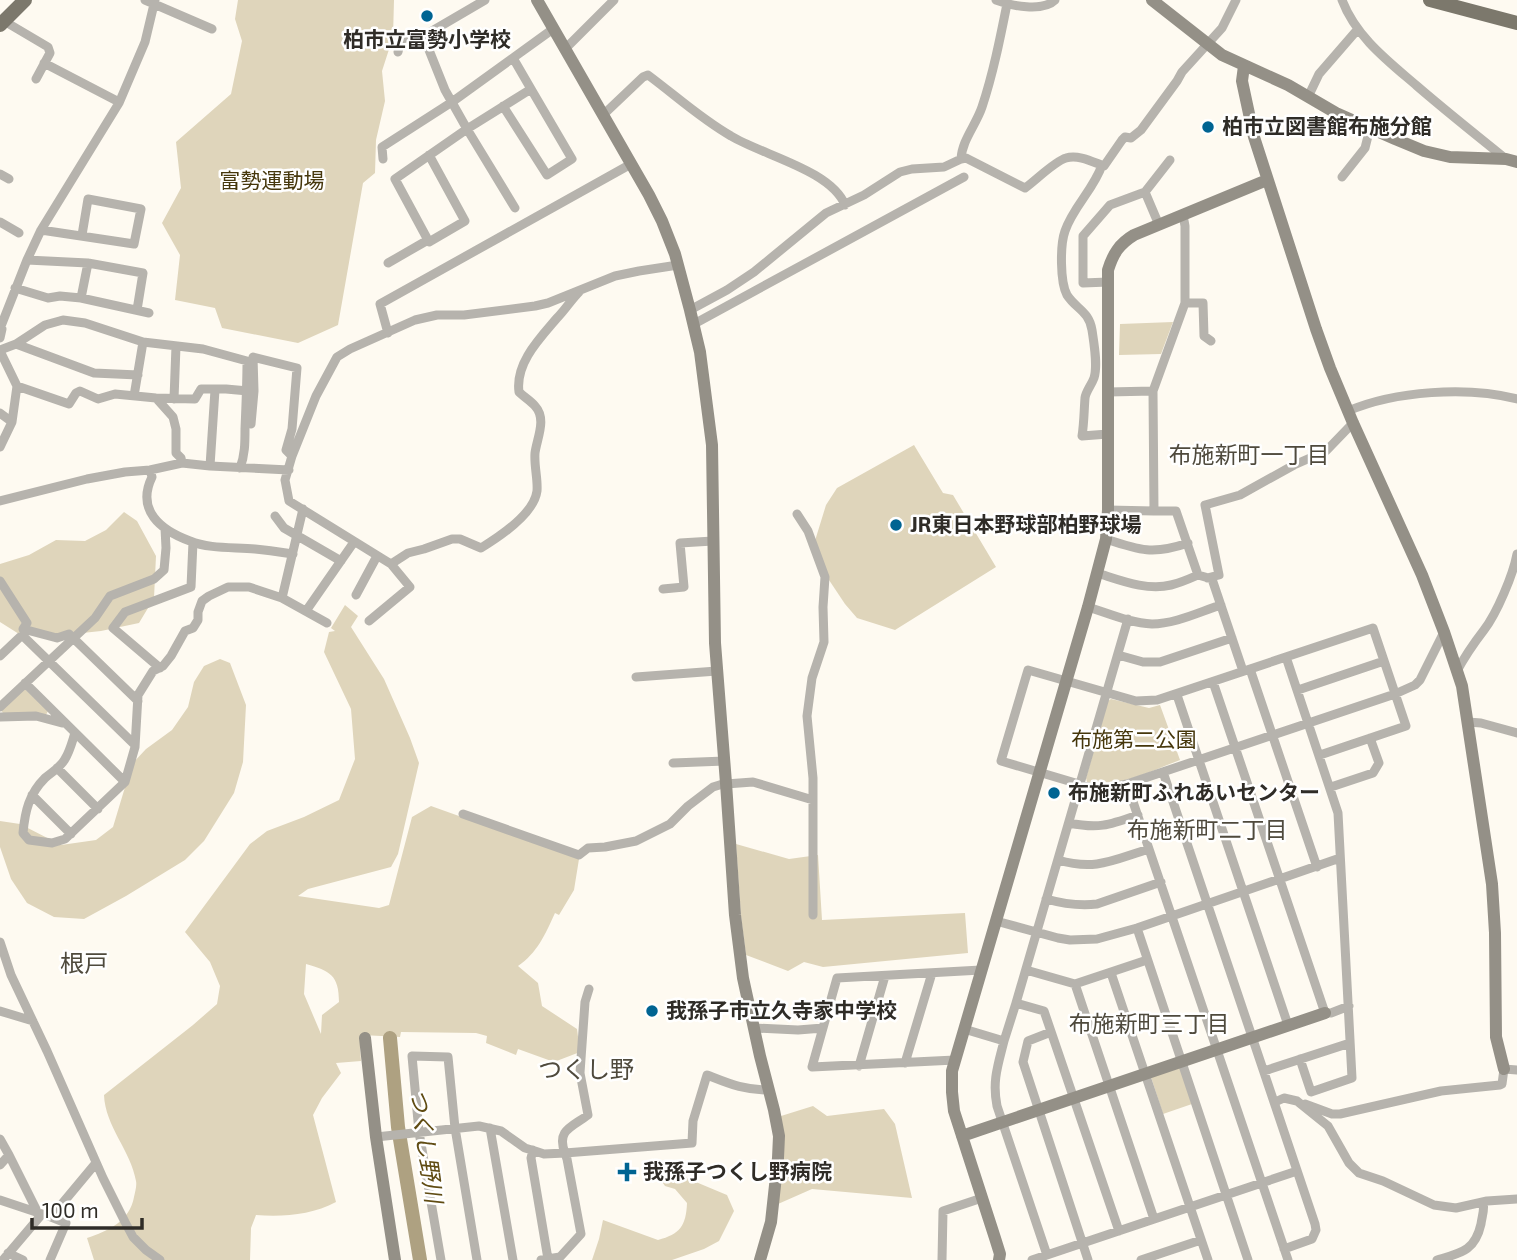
<svg xmlns="http://www.w3.org/2000/svg" width="1517" height="1260" font-family="'Exo 2','Noto Sans JP',sans-serif">
	<rect width="100%" height="100%" fill="#fefaf1"/>
	<path fill="#dfd5bb" fill-rule="evenodd" d="M238,0h156l-1,37 -11,34 3,30 -9,39 -1,33 -12,10 -25,142 -40,18 -76,-15 -7,-20 -40,-8 5,-45 -18,-32 19,-35 -5,-46 55,-48 11,-53 -7,-22z
		M1173,322l-12,32 -42,1 1,-31z
		M914,445l29,48 10,2 43,72 -101,63 -38,-12 -12,-14 -22,-33 -9,-27 12,-39 11,-17z
		M124,512l13,9 19,35 -2,42 -15,25 -38,8 -37,4 -45,-1 -19,-12v-58l29,-9 27,-15 29,1 21,-11z
		M345,605l13,11 -7,11 33,52 26,59 9,25 -21,91 -7,13 -83,22 -10,7 81,12 10,-3 23,-88 19,-11 148,53 -5,31 -15,25 -4,-2c-10,22 -18,40 -37,53l20,17 4,23 35,23 3,23 -26,10 -36,-13 -2,6 -30,-12 1,-7 -11,-3 -75,-1 -1,5 -38,-2 -2,12 1,14 -25,2 5,10 -19,25 -9,17 23,87c-24,13 -53,15 -80,13l-5,13 -1,32h-156l-7,-22c21,-7 43,-17 47,-41 1,-5 3,-11 2,-16 -5,-30 -31,-55 -32,-86l89,-70 24,-21 3,-18 -10,-24 -25,-30 65,-88 17,-13 37,-14 35,-17 16,-41 -4,-50 -27,-57 5,-20 6,-1 -4,-3zM306,964c24,7 33,11 33,38l-17,13 -1,19 -17,-40z
		M220,659l10,4 16,42 -3,57 -9,31 -30,48 -19,19 -59,36 -42,23 -30,-2 -27,-14 -16,-24 -11,-32v-26l20,3 41,21 35,-5 17,-13 19,-63 14,-15 26,-19 16,-23 6,-25 10,-16z
		M22,690h4l22,21 -2,4 -43,-2 -2,-3z
		M1111,699l38,9 11,-3 20,55c-29,11 -61,28 -93,22l-1,-4 22,-77z
		M736,844l53,15 29,-4 4,65 143,-7 3,40 -145,14 -19,-5 -16,9 -42,-16 -5,-39z
		M1180,1068l12,36 -29,10 -12,-37z
		M813,1106l14,10 57,-7 11,15 17,74 -100,-9 -34,15 3,-88z
		M665,1161c16,18 40,24 62,34l7,16 -15,30 -15,8 -32,11h-80l7,-21 4,-19 55,20c22,-6 28,-14 29,-37l-12,-14 -10,-3 -7,-10 2,-6z"/>
	<g fill="none" stroke-linecap="round" stroke-linejoin="round">
		<path stroke="#aea181" stroke-width="14" d="M390,1038l8,89 22,133"/>
		<path stroke="#b6b3ad" stroke-width="9" d="M145,0l67,29
			M996,0c15,6 47,12 59,0
			M1342,0c14,37 46,61 75,86 29,25 59,49 89,73
			M4,21l44,26 2,6 -14,26
			M423,35l22,55 22,39 48,79
			M565,49l49,-49
			M398,52l3,-13 26,-5 58,-34
			M44,63l75,39
			M1308,97l11,-23 39,-45
			M503,106l44,69 25,-16 -41,-70
			M603,115l40,-38 5,-2c27,20 53,44 83,61 31,19 100,34 114,69
			M429,155l36,66 -36,21 -34,-63 72,-50 64,-40 -18,-31
			M383,159l-1,-12 70,-45 101,-73
			M961,159l5,-1 59,30c10,-7 30,-27 41,-30 12,-4 27,4 38,8l18,-26 3,-3 6,1 10,-8 36,-49 5,-9 40,-44 14,-28
			M1102,165c-8,24 -29,42 -37,66 -5,14 -5,51 2,64 9,14 22,16 25,35 2,14 6,35 2,48 -3,8 -8,13 -9,20 -1,13 -1,26 -3,38l26,-2
			M0,174l9,5
			M1342,177l23,-29 5,-20
			M1145,192l25,-32
			M1183,215l2,11v77
			M0,222l19,11
			M41,230l93,14 7,-35 -53,-10 -6,36
			M27,260l61,3 55,10 -6,37
			M388,263l40,-23
			M1108,282l-25,1v-47l27,-31 35,-13 14,33
			M15,288l33,10 12,-2 21,2 68,15
			M81,298l7,-35
			M690,310l37,-20 27,-18 72,-59 38,-18 36,-23 12,-3 32,-2 17,-8c1,-19 15,-34 21,-52 11,-33 18,-68 25,-103
			M694,324l270,-147
			M388,333l-8,-29 251,-140
			M0,338l2,-9 -1,-3 26,-66 14,-30 78,-127 26,-61 10,-42
			M1211,341l-7,-5 -1,-33h-18l-32,88 1,120h22l22,64 14,4 31,92
			M16,344l78,29 44,2
			M0,350l16,-6 29,-19 18,-5 22,3 58,19 60,7 44,12c0,23 -1,45 -2,68 0,14 0,26 -5,39
			M0,351l17,35 -5,36 -12,25
			M17,386l52,18 7,-11 4,-2 18,8 17,-5 41,4 39,1 6,-10h25l22,2
			M1108,392l45,-1
			M134,396l9,-54
			M156,398l17,19 3,12v24l5,5 1,5
			M174,399l2,-53
			M1348,411c47,-20 119,-25 169,-12
			M0,413l12,9
			M251,424l3,-33 -1,-34 44,11 -5,61 -6,21 6,6
			M210,466l5,-76
			M150,470l2,7c-16,33 8,53 38,64 19,8 44,6 65,8 12,1 25,3 38,5
			M0,501l87,-22 38,-7 25,-2 32,-7 28,3 79,4
			M1108,510l46,1
			M797,514l11,17 17,46 -2,30 1,35 -12,36 -5,38 6,62v137
			M275,516l9,12 57,33
			M1106,539c33,11 47,16 82,4
			M391,564l17,-11 16,-4 28,-10h8l21,9c18,-11 53,-34 56,-57 1,-12 -3,-25 -2,-38 2,-15 12,-34 0,-47 -4,-5 -11,-9 -16,-14 -4,-29 21,-54 38,-74 8,-8 14,-18 22,-26
			M1097,573c23,7 49,18 74,12 9,-2 18,-6 27,-10
			M1207,578l12,-3 -14,-70 35,-10 54,-30 32,-14 27,-28
			M0,581l27,42 -4,6 34,9 12,-4 69,67
			M663,589l21,-2 -4,-44 33,-2
			M356,595l21,-39
			M282,598l45,25
			M1088,607c20,6 42,16 64,17 23,0 47,-12 69,-19
			M306,611l48,-69
			M369,621l41,-34 -19,-23 -102,-63 -4,-21 7,-24 24,-60 21,-39 13,-8 65,-29 22,-5h27l71,-9 13,-3 67,-27 24,-5 39,-6
			M1118,655l25,7h17l72,-24
			M0,656l20,-19h4l111,108
			M1286,657l52,156 14,265 -41,14 -11,-33
			M160,668l-47,-40 12,-16 66,-25 2,-45
			M1250,669l67,198
			M1457,671c8,-15 17,-28 27,-41 13,-17 29,-55 33,-76
			M636,677l81,-6
			M1213,682l112,331h6l18,-7
			M25,683l100,99
			M1298,690l86,-29
			M1177,695l111,330
			M0,707l95,-89 15,-22 44,-17 10,-9 2,-22 -1,-20
			M0,717l36,-1 26,7
			M1468,722l13,1 36,10
			M75,733c-3,9 -5,18 -10,26 -4,8 -13,13 -20,19 -16,16 -20,33 -22,55l6,7 23,3 13,-4 60,-57 10,-35 3,-52 15,-24 10,-5 8,-10 14,-25 8,-3 5,-8v-8l4,-11 7,-5 19,-9h21l33,11 21,-89
			M1320,755l86,-29 -33,-98 -216,72 -21,1 -108,-31 -27,91 88,26 14,2 24,-5 268,-90 20,-9 5,-5 24,-48
			M673,763l52,-2
			M57,768l41,41
			M1163,772l152,452 1,6 -4,9 -28,10
			M726,784l27,-2 60,18
			M1127,784l161,476
			M1331,787l42,-14 6,-10 -9,-25
			M32,795l39,39
			M463,814l116,41 9,-7 17,-1 31,-6 34,-17 18,-18 25,-19 13,-4
			M1069,823c30,6 40,2 69,-8
			M1058,860c38,11 55,0 91,-11
			M1046,899c18,5 33,7 51,5l64,-22
			M996,921l62,17 12,2 27,-1 40,-11 203,-70
			M1137,928l111,332
			M0,942l11,33 36,76 56,127 22,44 8,15 13,13 14,10
			M1026,970l49,14 72,-24
			M1111,973l97,287
			M1075,984l79,235
			M1016,1003l112,-384
			M0,1011l33,10
			M754,1028l44,2 25,-2
			M964,1029l40,12c-6,24 -12,40 -7,65l50,149
			M1051,1032l-23,9 -5,21 65,198
			M1004,1041l12,-38 28,8 75,220
			M955,1060l-143,7 25,-89 144,-8
			M905,1063l27,-90
			M859,1066l26,-90
			M1264,1071l86,-28
			M1275,1102l9,-4 13,3 31,25 21,37 10,10 24,8 51,24 22,3 31,-7 30,-2
			M1305,1104l27,10h8l101,-23 59,-6 2,-1 2,-15 13,1
			M490,1128l23,132
			M376,1137l103,-11 22,5 24,17 10,3 9,3 21,-1c-9,-23 7,-26 23,-38l-8,-42 5,-71 4,-13
			M0,1139l9,16
			M533,1150l-2,8 17,101
			M0,1165l9,-10 29,58
			M0,1200l42,14 -39,46
			M42,1214l9,3 45,-54
			M8,1253l15,7
			M50,1260l16,-37 -15,-6
			M441,1260l-22,-128 -7,-76 36,1 7,71 22,132
			M541,1260l19,-3 21,-23 -14,-75 -2,-6 127,-10 1,-22 14,-46c23,9 36,15 62,15
			M942,1260l1,-49 39,-13
			M1032,1260l265,-89
			M1141,1260l60,-20
			M1437,1260c24,-7 38,-9 44,-36 1,-8 4,-15 2,-22"/>
		<path stroke="#949087" stroke-width="12" d="M537,0l112,195 13,26 13,33 15,56 10,42 12,93 3,198 11,140 9,132 8,63 17,78 14,54 5,26 -1,22 -7,64 -11,38
			M1152,0l70,55 66,30 48,28 59,26 29,12 26,6 56,2 11,3
			M1244,66l-2,15 12,56 62,192 14,39 23,55 69,152 22,57 18,54 30,198 3,49 1,104 8,32
			M365,1038l11,99 19,123
			M962,1136l363,-123
			M999,1260l1,-6 -5,-16 -41,-127 -2,-19v-21l136,-464 18,-68 2,-29v-240c5,-16 11,-26 26,-35l133,-55"/>
		<path stroke="#7c786c" stroke-width="14" d="M1430,0l87,23
			M0,25l25,-25"/>
	</g>
	<g fill="#006492" stroke="#fff" stroke-width="2.5">
		<circle cx="427" cy="16" r="7"/>
		<circle cx="1208" cy="127" r="7"/>
		<circle cx="896" cy="525" r="7"/>
		<circle cx="1054" cy="793" r="7"/>
		<circle cx="652" cy="1011" r="7"/>
		<path d="M623.5 1161.5h7v7h7v7h-7v7h-7v-7h-7v-7h7z"/>
	</g>
	<g text-anchor="middle" stroke-width="5" stroke-linejoin="round" paint-order="stroke">
		<g font-size="21" font-weight="bold" fill="#2f2c27" stroke="#fff" text-anchor="start">
			<text x="427" y="47" text-anchor="middle">柏市立富勢小学校</text>
			<text x="1222" y="134">柏市立図書館布施分館</text>
			<text x="910" y="532">JR東日本野球部柏野球場</text>
			<text x="1068" y="800">布施新町ふれあいセンター</text>
			<text x="666" y="1018">我孫子市立久寺家中学校</text>
			<text x="643" y="1179">我孫子つくし野病院</text>
		</g>
		<g font-size="21" fill="#46370c" stroke="#fff">
			<text x="272" y="188">富勢運動場</text>
			<text x="1134" y="747">布施第二公園</text>
		</g>
		<g font-size="23" fill="#4f4a3d" stroke="#fff">
			<text x="1249" y="463">布施新町一丁目</text>
			<text x="1207" y="838">布施新町二丁目</text>
			<text x="1149" y="1032">布施新町三丁目</text>
		</g>
		<g font-size="23" font-style="italic" fill="#604c13" stroke="#fff">
			<text transform="translate(426 1146) rotate(82)" y="8">つくし野川</text>
		</g>
		<g font-size="24" fill="#4f4a3d" stroke="#fff">
			<text x="84" y="972">根戸</text>
			<text x="586" y="1078">つくし野</text>
		</g>
	</g>
	<path d="M32 1218v10h110v-10" fill="none" stroke="#2f2c27" stroke-width="3.5"/>
	<text x="42" y="1218" font-size="21" fill="#2f2c27" stroke="#ffffff" stroke-width="5" paint-order="stroke">100 m</text>
</svg>
